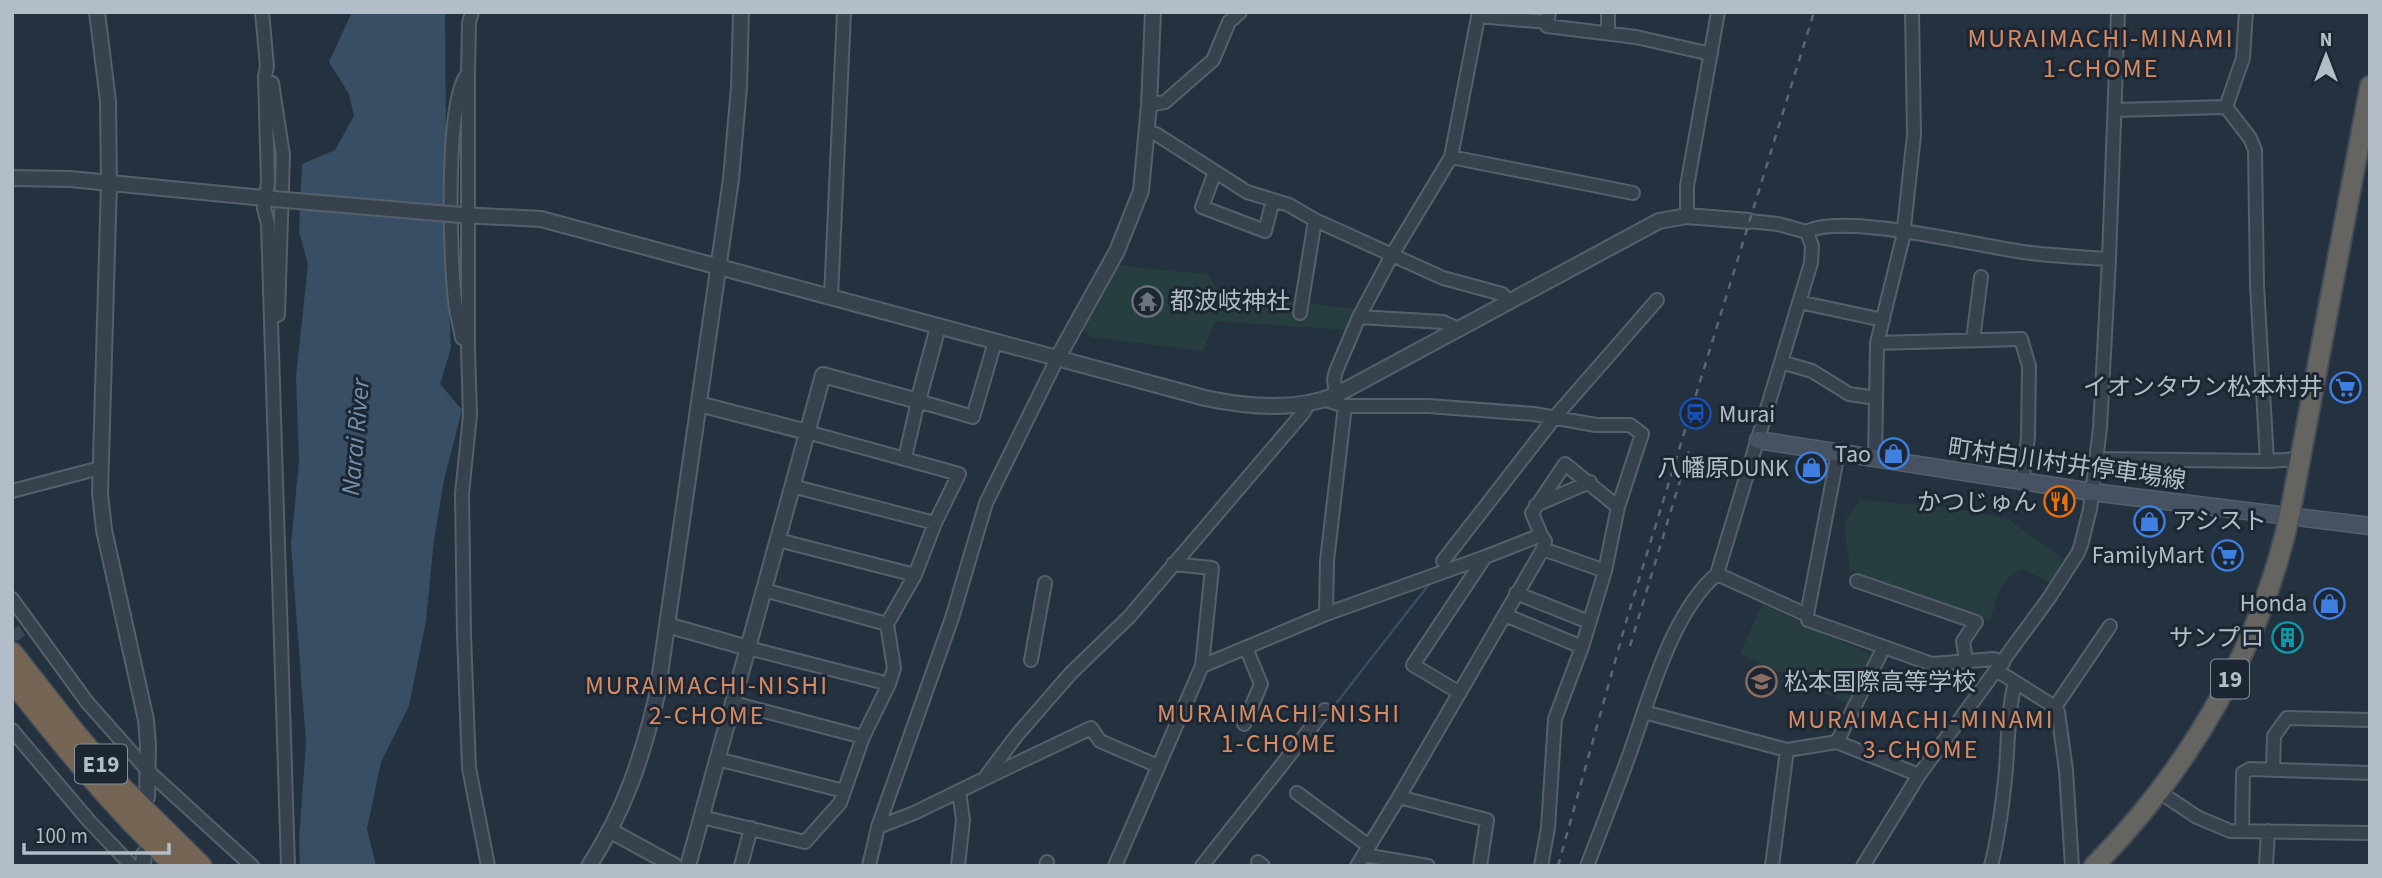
<svg xmlns="http://www.w3.org/2000/svg" width="2382" height="878" font-family="'Source Sans 3','Noto Sans JP',sans-serif">
	<rect width="100%" height="100%" fill="#24313e"/>
	<path fill="#263e3f" d="M1117,265l89,9 7,7 5,11 136,17 -8,21 -131,-9 -12,30 -112,-14 -7,-8 1,-9z
		M1860,500l94,8 52,10 57,40 -10,26 -31,-15c-24,10 -24,28 -32,52l-140,-51 -6,-48z
		M1762,604l112,52 -23,49 -111,-51z"/>
	<path fill="#374e65" d="M352,12h93l2,251 4,85 -11,36 22,26 -18,70 -10,60 -8,81 -17,85 -28,56 -14,67 9,37h-76l-1,-27 7,-96 -15,-198 8,-84 -3,-85 12,-112 -9,-32 3,-68 33,-14 19,-34 -5,-22 -20,-32z"/>
	<g fill="none" stroke-linecap="round" stroke-linejoin="round">
		<path stroke="#374e65" stroke-width="2.5" d="M1331,710l99,-127"/>
		<path stroke="#394653" stroke-width="12" stroke-dasharray="12 6" stroke-linecap="butt" d="M12,637l11,-7"/>
		<defs>
			<path id="minor" d="M262,12l5,54 -2,10 3,106 -4,26 4,16 20,642
				M472,12l-3,11 -1,50v276l2,66 -8,79 2,141 5,133 19,98
				M1549,12l-2,14 89,11 75,17
				M1478,16l70,6
				M1608,33v-21
				M272,83l11,72 -5,160
				M1149,105l16,-3 48,-42 16,-38 11,-10
				M2226,107l24,31 5,12 2,135 10,176
				M2226,107l17,-49 3,-46
				M2115,110l111,-3
				M1147,132l9,2 91,58 42,13 26,15 128,58 59,16 7,7
				M1451,157l182,36
				M1215,172l-13,35 63,24 8,-31
				M1687,216v-30l31,-174
				M1807,232c34,-20 172,14 216,20 29,4 57,5 86,7
				M831,297l13,-285
				M1799,302l84,18
				M1300,313l15,-93
				M1359,317l84,5 16,7
				M462,338c-2,-12 -6,-25 -7,-37 -5,-43 -10,-193 11,-225
				M1973,340l8,-63
				M1877,343l144,-4 8,27 -1,71 -6,45
				M1781,362l31,9 37,23 27,4
				M1336,395l-2,-16 2,-8 23,-54 33,-62 59,-98 28,-145
				M1326,400l19,6h83l106,8 62,11h34l12,9 -24,73 -13,64 -23,76 -27,72 -7,109 -7,38
				M905,458l13,-57 55,16 22,-75
				M1875,459l2,-116 26,-106 11,-102 -2,-123
				M2097,459l170,2 33,-2
				M792,486l143,37
				M12,491l88,-23
				M1536,505l54,-23
				M778,540l137,35
				M1543,549l62,22
				M1443,561l112,-144 102,-117
				M1717,574l90,41 1,5 124,44 62,-5 9,4
				M1857,581l119,41 -13,19 3,20
				M764,590l123,34
				M1516,593l73,29
				M12,599l75,103 61,69 104,95
				M1326,614l1,-53 18,-155
				M1505,615l77,32
				M1807,615l31,-162
				M748,648l141,36
				M1031,660l14,-77
				M1202,666l124,-52 159,-57 56,-22
				M1996,670l59,37 3,5 8,58 6,96
				M1460,693l-47,-28 72,-108
				M733,703l130,34
				M2055,707l55,-81
				M1644,712l143,38 50,-8 47,-95
				M1244,724l17,-40 -15,-36
				M12,730l77,91 43,45
				M1837,742l82,33
				M717,759l127,32
				M2273,769l1,-33 13,-18 83,2
				M986,778l105,-50 9,13 58,25
				M2158,791l39,26 33,14 140,2
				M1297,793l72,53
				M1399,797l88,23 -7,46
				M702,817l103,25 35,-39 23,-66 26,-53 5,-16 -7,-44 28,-49 20,-52 24,-49 -152,-42
				M878,827l36,-14 70,-34 33,-44 54,-62 58,-56 174,-204 5,-9
				M2242,831l1,-58 7,-4 120,4
				M1364,855l64,11
				M1258,862l5,4
				M741,866l10,-38
				M869,866l9,-39 74,-209 34,-115 71,-144
				M958,866l5,-46 -4,-29
				M1046,866l1,-4
				M1115,866l87,-200 10,-98 -39,-4
				M1202,866l123,-156
				M1357,866l42,-69 144,-248 2,-8 -4,-6 -9,-22 33,-49 53,43
				M1587,866c15,-39 30,-77 44,-116 19,-54 41,-138 86,-176l94,-311 1,-17 -5,-14 -29,-8 -29,-3
				M1772,866l15,-116
				M1863,866l56,-91 130,-177 29,-45 3,-8 9,-36 10,-81 9,-169 9,-247
				M1991,866c8,-32 12,-65 15,-97 2,-29 2,-58 9,-87
				M2266,866l2,-35"/>
			<path id="tertiary" d="M97,12l11,89 1,82 -9,310 4,37 42,190 2,25 -1,52
				M12,178l58,1 204,20
				M461,215l80,4 664,179c42,9 92,13 131,-3l323,-174 28,-5 62,5
				M1057,359l60,-108 24,-60 8,-86 4,-93
				M699,404l108,28
				M667,625l81,23
				M611,831l64,35
				M143,866l1,-12
				M589,866c36,-56 53,-108 68,-171l74,-516 8,-92 2,-75
				M688,866l135,-491 95,26 20,-74"/>
			<path id="secondary" d="M1758,440l334,52 278,34"/>
			<path id="trunk" d="M2094,866c96,-97 170,-224 197,-358l79,-422"/>
			<path id="motorway" d="M12,653l62,79 48,56 79,78
				M12,680c51,65 103,129 164,186"/>
		</defs>
		<use href="#minor" stroke="#56606c" stroke-width="16"/>
		<use href="#tertiary" stroke="#56606c" stroke-width="18"/>
		<use href="#secondary" stroke="#56606c" stroke-width="19"/>
		<use href="#trunk" stroke="#434d59" stroke-width="23"/>
		<use href="#motorway" stroke="#434d59" stroke-width="24"/>
		<use href="#minor" stroke="#38424e" stroke-width="12"/>
		<use href="#tertiary" stroke="#38424e" stroke-width="14"/>
		<use href="#secondary" stroke="#465261" stroke-width="16"/>
		<use href="#trunk" stroke="#656461" stroke-width="19"/>
		<use href="#motorway" stroke="#746554" stroke-width="21"/>
		<path stroke="#596775" stroke-width="2.5" stroke-dasharray="7 7" stroke-linecap="butt" d="M1630,646l59,-195
			M1558,866l70,-251 186,-603"/>
		<defs>
			<path id="tertiary-bridge" d="M274,199l187,16"/>
		</defs>
		<use href="#tertiary-bridge" stroke="#56606c" stroke-width="18" stroke-linecap="butt"/>
		<use href="#tertiary-bridge" stroke="#38424e" stroke-width="14"/>
	</g>
	<defs>
		<symbol id="temple-ring" viewBox="-11 -11 22 22"><circle r="9.5" fill="#1d2733" stroke="#6b7280" stroke-width="1.5"/><path d="M0-6L5-2H3V0L6.5 2.5H4V6H1.5V3h-3V6H-4V2.5H-6.5L-3 0V-2H-5Z" fill="#6b7280"/></symbol>
		<symbol id="supermarket-ring" viewBox="-11 -11 22 22"><circle r="9.5" fill="#1d2733" stroke="#3f7fe0" stroke-width="1.5"/><path d="M-6-5.5h2.5l.6 2H6L4.5 2H-2.5L-4.4-4H-6ZM-1.5 3.2a1.3 1.3 0 1 0 .1 0ZM3 3.2a1.3 1.3 0 1 0 .1 0Z" fill="#3f7fe0"/></symbol>
		<symbol id="station-ring" viewBox="-11 -11 22 22"><circle r="9.5" fill="#1d2733" stroke="#1a4fb4" stroke-width="1.5"/><path d="M-3-6H3Q5-6 5-4V2Q5 4 3 4L4.5 6H3L1.5 4h-3L-3 6H-4.5L-3 4Q-5 4-5 2V-4Q-5-6-3-6ZM-3.5-4v3h7v-3ZM-3.5 1v1.5H-2V1ZM2 1v1.5H3.5V1Z" fill="#1a4fb4"/></symbol>
		<symbol id="shop-ring" viewBox="-11 -11 22 22"><circle r="9.5" fill="#1d2733" stroke="#3f7fe0" stroke-width="1.5"/><path d="M-5-2.5h2.3a2.7 3.5 0 0 1 5.4 0H5L5.5 6h-11ZM-1.5-2.5h3a1.5 2.3 0 0 0-3 0Z" fill="#3f7fe0"/></symbol>
		<symbol id="restaurant-ring" viewBox="-11 -11 22 22"><circle r="9.5" fill="#1d2733" stroke="#e8710a" stroke-width="1.5"/><path d="M-5-6h1v4h1v-4h1v4h1v-4h1v5L-1.5 .5V6h-2V.5L-5-1ZM5-6V6H3V1.5H1.5Q1.5-4 5-6Z" fill="#e8710a"/></symbol>
		<symbol id="building-ring" viewBox="-11 -11 22 22"><circle r="9.5" fill="#1d2733" stroke="#0f9aa8" stroke-width="1.5"/><path d="M-4-6H4V6H1V3H-1V6H-4ZM-2.5-4.3h1.7v1.8h-1.7ZM.8-4.3h1.7v1.8H.8ZM-2.5-1h1.7V.8h-1.7ZM.8-1h1.7V.8H.8Z" fill="#0f9aa8"/></symbol>
		<symbol id="school-ring" viewBox="-11 -11 22 22"><circle r="9.5" fill="#1d2733" stroke="#8d6e63" stroke-width="1.5"/><path d="M0-5L7-2L0 1L-7-2ZM-4 1L0 2.5L4 1V4Q0 6-4 4Z" fill="#8d6e63"/></symbol>
	</defs>
	<g fill-rule="evenodd">
		<use href="#temple-ring" x="1130" y="284" width="35" height="35"/>
		<use href="#supermarket-ring" x="2328" y="370" width="35" height="35"/>
		<use href="#station-ring" x="1678" y="396" width="35" height="35"/>
		<use href="#shop-ring" x="1876" y="436" width="35" height="35"/>
		<use href="#shop-ring" x="1794" y="450" width="35" height="35"/>
		<use href="#restaurant-ring" x="2042" y="484" width="35" height="35"/>
		<use href="#shop-ring" x="2132" y="504" width="35" height="35"/>
		<use href="#supermarket-ring" x="2210" y="538" width="35" height="35"/>
		<use href="#shop-ring" x="2312" y="586" width="35" height="35"/>
		<use href="#building-ring" x="2270" y="620" width="35" height="35"/>
		<use href="#school-ring" x="1744" y="664" width="35" height="35"/>
	</g>
	<g text-anchor="middle" stroke-width="6" stroke-linejoin="round" paint-order="stroke">
		<g fill="#1d2733" stroke="#86909c" stroke-width="2">
			<rect x="2211" y="659.5" width="38" height="39" rx="5"/>
			<rect x="75" y="744.5" width="52" height="39" rx="5"/>
		</g>
		<g font-size="23" font-weight="bold" fill="#b3bdc9">
			<text x="2230" y="687">19</text>
			<text x="101" y="772">E19</text>
		</g>
		<g font-size="24" fill="#b3bdc9" stroke="#1d2733" text-anchor="end">
			<text x="1170" y="309" text-anchor="start">都波岐神社</text>
			<text x="2323" y="395">イオンタウン松本村井</text>
			<text x="1719" y="422" text-anchor="start">Murai</text>
			<text x="1871" y="462">Tao</text>
			<text x="1789" y="476">八幡原DUNK</text>
			<text x="2037" y="510">かつじゅん</text>
			<text x="2172" y="529" text-anchor="start">アシスト</text>
			<text x="2204" y="563">FamilyMart</text>
			<text x="2307" y="611">Honda</text>
			<text x="2264" y="646">サンプロ</text>
			<text x="1784" y="690" text-anchor="start">松本国際高等学校</text>
		</g>
		<g font-size="24" fill="#b3bdc9" stroke="#1d2733">
			<text transform="translate(2067 464) rotate(8)" y="8">町村白川村井停車場線</text>
		</g>
		<g font-size="26" letter-spacing="2" fill="#d68b62" stroke="#1d2733">
			<text x="2101" y="47">MURAIMACHI-MINAMI<tspan x="2101" dy="30">1-CHOME</tspan></text>
			<text x="707" y="694">MURAIMACHI-NISHI<tspan x="707" dy="30">2-CHOME</tspan></text>
			<text x="1279" y="722">MURAIMACHI-NISHI<tspan x="1279" dy="30">1-CHOME</tspan></text>
			<text x="1921" y="728">MURAIMACHI-MINAMI<tspan x="1921" dy="30">3-CHOME</tspan></text>
		</g>
		<g font-size="26" font-style="italic" fill="#7390ac" stroke="#1d2733">
			<text transform="translate(355 437) rotate(-85)" y="9">Narai River</text>
		</g>
	</g>
	<rect width="2382" height="878" fill="none" stroke="#b3bdc9" stroke-width="28"/>
	<g transform="translate(2326 56)" stroke="#1d2733" stroke-width="5" paint-order="stroke">
	<path d="M0-5L12 26L0 18L-12 26Z" fill="#b3bdc9"/>
	<text y="-10" font-size="19" font-weight="bold" text-anchor="middle" fill="#b3bdc9">N</text>
	</g>
	<path d="M24 843v10h145v-10" fill="none" stroke="#b3bdc9" stroke-width="3.5"/>
	<text x="35" y="843" font-size="21" fill="#b3bdc9" stroke="#1d2733" stroke-width="5" paint-order="stroke">100 m</text>
</svg>
